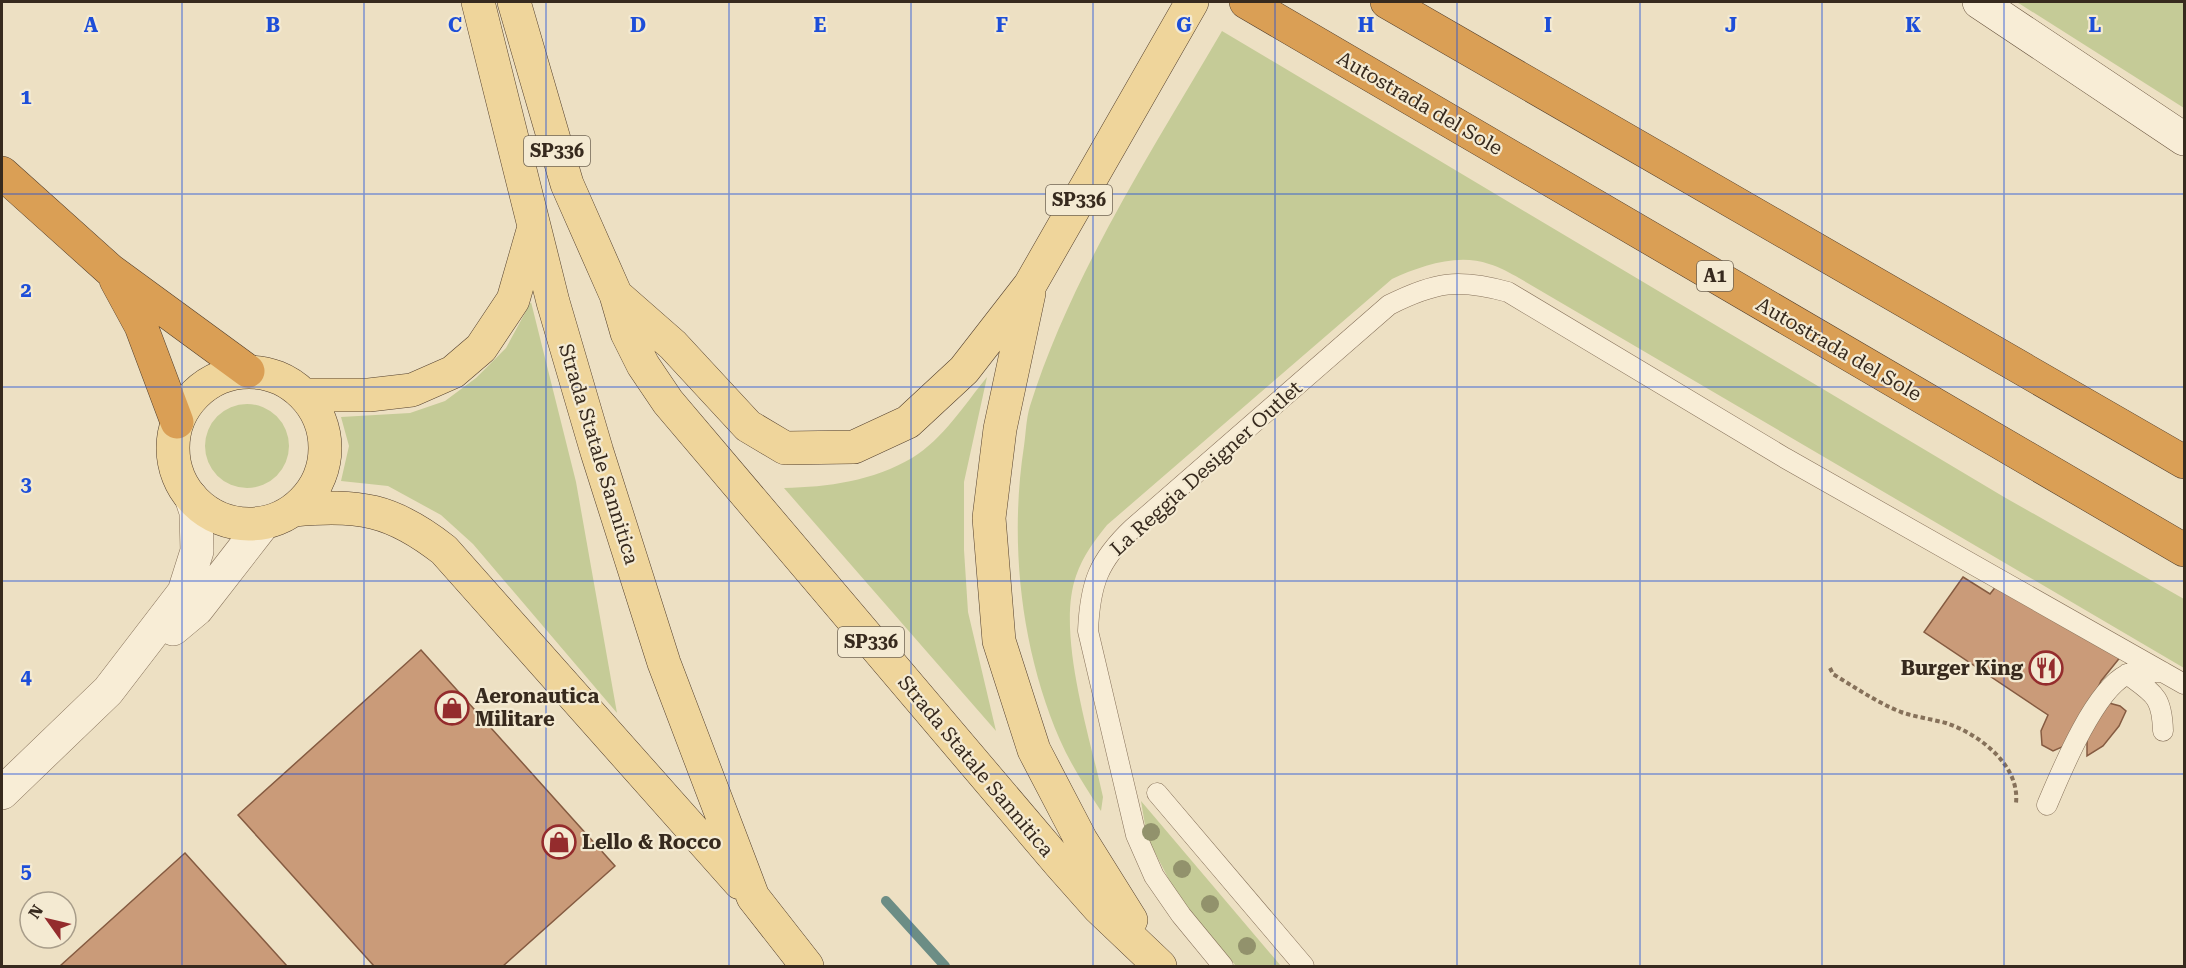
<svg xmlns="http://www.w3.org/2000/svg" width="2186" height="968" font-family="'Roboto Serif',serif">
	<rect width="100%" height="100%" fill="#ede0c3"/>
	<path fill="#c5cb97" d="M2016,2h168v106l-164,-104z
		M1222,31l782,466 180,102v69l-665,-390c-9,-5 -19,-11 -30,-14 -32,-11 -68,2 -97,15l-285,246c-13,16 -24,31 -31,51 -20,57 14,161 27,221l-2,14c-15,-23 -30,-46 -41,-71 -39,-90 -51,-197 -36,-294 2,-13 2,-27 6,-40 41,-131 123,-257 192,-375z
		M531,302l45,180 41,231 -144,-169 -32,-29 -53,-29 -47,-5 8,-35 -8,-29 69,-4 35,-12 31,-23 30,-30z
		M987,377l-23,105v68l4,62 28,119 -212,-243c44,-1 89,-7 128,-30 31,-19 53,-54 75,-81z
		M205 446a42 42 0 1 1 84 0a42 42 0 1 1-84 0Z
		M1141,801l140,165h-45l-54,-61 -35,-68z"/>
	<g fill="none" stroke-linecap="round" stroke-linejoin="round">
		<path stroke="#6c8d85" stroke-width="10" d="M886,901l59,65"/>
	</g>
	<path fill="#ca9b79" stroke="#855b41" stroke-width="1.5" d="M1963,577l27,17 7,-9 125,70 -21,26 -22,49 -10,14 -16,7 -11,-6 -1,-14 7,-16 -124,-83z
		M421,650l194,216 -112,100h-129l-136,-151z
		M2109,703l11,3 6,5 -7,15 -16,20 -16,10v-17l13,-25z
		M185,853l102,113h-227z"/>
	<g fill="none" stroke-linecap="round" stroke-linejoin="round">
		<defs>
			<path id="lane" d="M2127,674c27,20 35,22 36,57
				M1157,793l147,173
				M2047,805c14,-33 47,-114 79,-130 9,-5 27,-2 37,-3
				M1223,966l-42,-51 -27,-39 -18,-41 -48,-204c2,-47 10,-70 45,-103l256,-223c46,-23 69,-27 119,-13l277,166 399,226"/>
			<path id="street" d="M173,629l24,-20 66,-85
				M2,793l106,-102 76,-99 13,-41 -1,-39 -5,-15"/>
			<path id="secondary" d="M1979,2l205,137"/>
			<path id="primary" d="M478,2l75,300 44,150 67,211 89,234 54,69
				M514,2l53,182 49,111 11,38 16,32 25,37 392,462 39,44 61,58
				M1029,293l-29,136 -11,89 10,123 35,109 47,90 50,80
				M616,295l57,50 75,81 37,22 69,-1 54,-25 56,-52 66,-85 162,-283
				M173 448a76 76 0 1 1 152 0a76 76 0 1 1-152 0Z
				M305,395h64l43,-5 41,-18 28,-24 32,-48 21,-73
				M294,510c65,-6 98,-1 150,40l296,333"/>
			<path id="highway" d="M1246,2l938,548
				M1387,2l797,460
				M2,173l108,97 138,101
				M116,280l25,46 36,96"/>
		</defs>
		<use href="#lane" stroke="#86715a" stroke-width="21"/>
		<use href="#street" stroke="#86715a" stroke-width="34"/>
		<use href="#secondary" stroke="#68533d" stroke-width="34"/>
		<use href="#primary" stroke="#54402e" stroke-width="34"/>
		<use href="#highway" stroke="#54402e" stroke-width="34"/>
		<path stroke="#86715a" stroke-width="4" stroke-dasharray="4.5 3" stroke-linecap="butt" d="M1830,668l3,6c23,14 43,28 68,38 14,5 30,7 45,11 33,11 74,42 70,80"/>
		<use href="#lane" stroke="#f8edd6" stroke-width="20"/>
		<use href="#street" stroke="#f8edd6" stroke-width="33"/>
		<use href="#secondary" stroke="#f8edd6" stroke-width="33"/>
		<use href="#primary" stroke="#efd59b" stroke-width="33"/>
		<use href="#highway" stroke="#da9f55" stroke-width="33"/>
	</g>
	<g fill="#92926c">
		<circle cx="1151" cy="832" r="9"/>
		<circle cx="1182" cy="869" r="9"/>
		<circle cx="1210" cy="904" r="9"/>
		<circle cx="1247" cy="946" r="9"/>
	</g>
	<path fill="none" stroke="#1d4ed8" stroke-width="1.5" stroke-opacity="0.55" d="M182,2v964M364,2v964M546,2v964M729,2v964M911,2v964M1093,2v964M1275,2v964M1457,2v964M1640,2v964M1822,2v964M2004,2v964M2,194h2182M2,387h2182M2,581h2182M2,774h2182"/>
	<defs>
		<symbol id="restaurant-ring" viewBox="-11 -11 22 22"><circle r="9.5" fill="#f4ead2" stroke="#942c2d" stroke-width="1.5"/><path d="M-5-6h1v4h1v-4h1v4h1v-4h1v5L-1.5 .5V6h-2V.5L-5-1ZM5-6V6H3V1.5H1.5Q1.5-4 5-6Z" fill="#942c2d"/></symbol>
		<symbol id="shop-ring" viewBox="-11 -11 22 22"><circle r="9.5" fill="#f4ead2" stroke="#942c2d" stroke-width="1.5"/><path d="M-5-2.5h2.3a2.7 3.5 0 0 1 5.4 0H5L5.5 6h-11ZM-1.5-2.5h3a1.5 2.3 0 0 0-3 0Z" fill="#942c2d"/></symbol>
	</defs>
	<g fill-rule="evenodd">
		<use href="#restaurant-ring" x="2027" y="649" width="38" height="38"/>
		<use href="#shop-ring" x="433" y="689" width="38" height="38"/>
		<use href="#shop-ring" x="540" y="823" width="38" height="38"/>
	</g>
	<g text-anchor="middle" stroke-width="4.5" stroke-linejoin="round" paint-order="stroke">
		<g fill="#f4ead2" stroke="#706454" stroke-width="1.5">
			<rect x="524" y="136" width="66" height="30" rx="4.5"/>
			<rect x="1046" y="185" width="66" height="30" rx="4.5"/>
			<rect x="1697" y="261" width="36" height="30" rx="4.5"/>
			<rect x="838" y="627" width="66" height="30" rx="4.5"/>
		</g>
		<g font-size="18" font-weight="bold" fill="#372a1e">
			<text x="557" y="157">SP336</text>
			<text x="1079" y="206">SP336</text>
			<text x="1715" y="282">A1</text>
			<text x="871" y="648">SP336</text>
		</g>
		<g font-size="20" fill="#372a1e" stroke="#f4ead2">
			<text transform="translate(1420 103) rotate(30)" y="7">Autostrada del Sole</text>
			<text transform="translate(1839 349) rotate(30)" y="7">Autostrada del Sole</text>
			<text transform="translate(599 454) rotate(73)" y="7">Strada Statale Sannitica</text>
			<text transform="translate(1206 468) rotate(-42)" y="7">La Reggia Designer Outlet</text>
			<text transform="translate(976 766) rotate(50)" y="7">Strada Statale Sannitica</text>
		</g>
		<g font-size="20" font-weight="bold" fill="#372a1e" stroke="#f4ead2" text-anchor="start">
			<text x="2023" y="675" text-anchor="end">Burger King</text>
			<text x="475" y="703">Aeronautica<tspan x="475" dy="23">Militare</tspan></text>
			<text x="582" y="849">Lello &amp; Rocco</text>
		</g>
	</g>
	<g font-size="20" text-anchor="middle" font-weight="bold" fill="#1d4ed8" stroke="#f4ead2" stroke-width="4.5" stroke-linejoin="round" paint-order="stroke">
		<text x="91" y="32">A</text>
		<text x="273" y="32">B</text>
		<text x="455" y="32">C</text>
		<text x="638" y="32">D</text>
		<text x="820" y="32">E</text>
		<text x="1002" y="32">F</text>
		<text x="1184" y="32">G</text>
		<text x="1366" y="32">H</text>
		<text x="1548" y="32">I</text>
		<text x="1731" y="32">J</text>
		<text x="1913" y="32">K</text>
		<text x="2095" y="32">L</text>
		<text x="26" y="104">1</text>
		<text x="26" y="297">2</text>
		<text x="26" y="491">3</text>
		<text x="26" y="684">4</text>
		<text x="26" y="878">5</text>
	</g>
	<rect width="2186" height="968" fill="none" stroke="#372a1e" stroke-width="6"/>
	<g transform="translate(48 920) rotate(304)"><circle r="28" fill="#f4ead2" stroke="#a89d8a" stroke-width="1.5"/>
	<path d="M0-4.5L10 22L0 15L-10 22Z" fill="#942c2d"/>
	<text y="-9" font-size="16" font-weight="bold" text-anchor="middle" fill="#372a1e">N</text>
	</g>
</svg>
